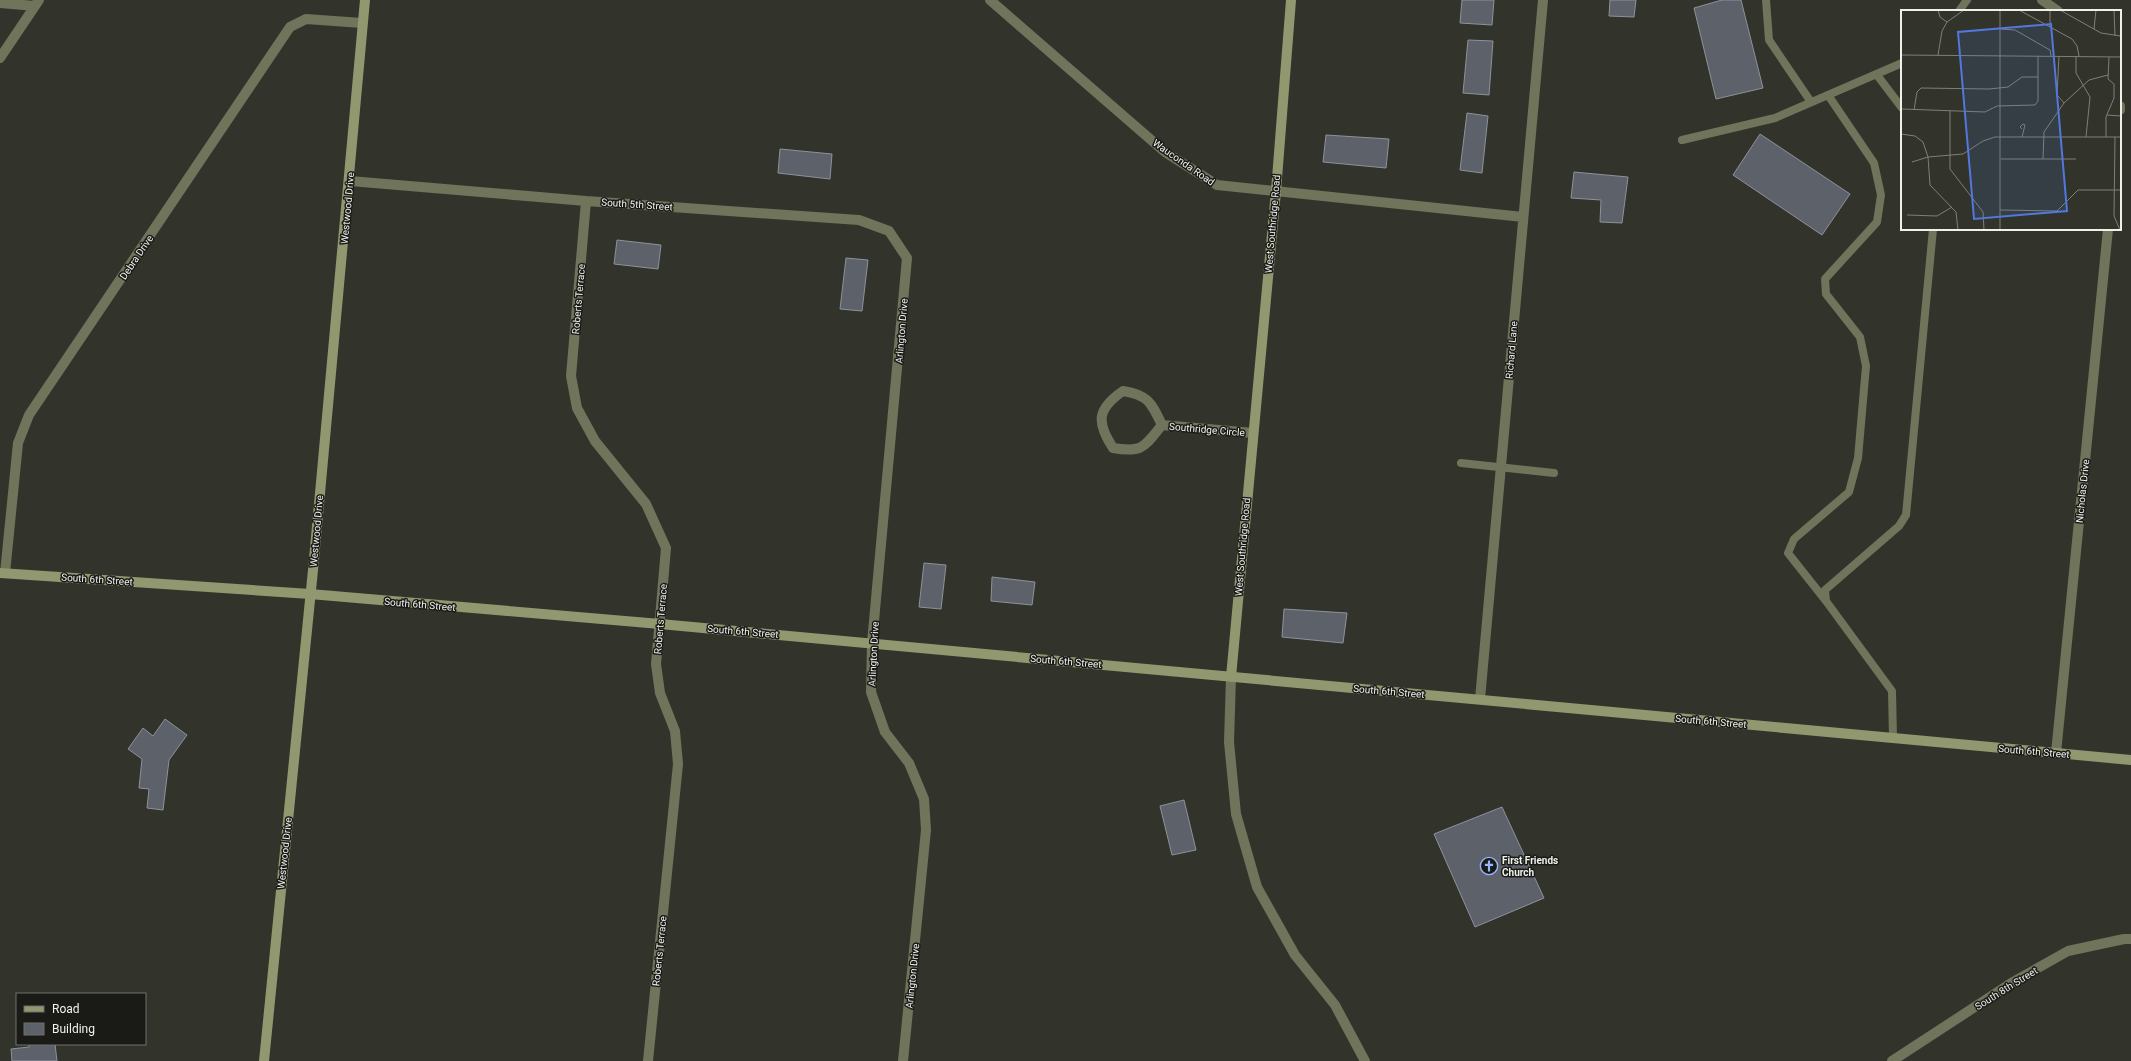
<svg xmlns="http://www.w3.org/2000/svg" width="2131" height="1061" font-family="Roboto,sans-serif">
	<rect width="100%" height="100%" fill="#32342b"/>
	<path fill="#5c616a" stroke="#8d929c" d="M1462,0h32l-2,25 -32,-2z
		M1610,0h26l-2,17 -25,-1z
		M1722,0h19l22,88 -47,11 -22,-91z
		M1468,40l25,1 -4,54 -26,-2z
		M1467,113l21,3 -6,57 -22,-3z
		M1760,134l90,60 -28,41 -89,-60z
		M1326,135l63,4 -3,29 -63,-6z
		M780,149l52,5 -2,25 -52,-6z
		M1574,172l54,5 -6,46 -22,-1 1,-22 -30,-2z
		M617,240l44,5 -3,24 -44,-5z
		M846,258l22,2 -6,51 -22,-2z
		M924,563l22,2 -5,44 -22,-2z
		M992,577l43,5 -3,23 -41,-4z
		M1284,609l63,4 -4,30 -61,-6z
		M165,719l22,16 -18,25 -6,50 -16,-2 2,-19 -10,-1 3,-29 -14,-10 15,-21 10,8z
		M1184,800l12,50 -24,5 -12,-49z
		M1502,807l42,91 -69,29 -41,-93z
		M29,1044h26l2,17h-45l-1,-12 18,-2z"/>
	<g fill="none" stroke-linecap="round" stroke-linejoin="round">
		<path stroke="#6f745b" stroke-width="8" d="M1766,0l3,40 42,62
			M1959,11l8,-11
			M1877,75l25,33
			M1682,140l93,-22 127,-55
			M1461,463l93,10
			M1826,601l-38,-48 6,-14 55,-47 9,-34 8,-92 -6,-29 -34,-43 -1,-15 52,-57 4,-27 -7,-32 -46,-68
			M1893,738l-1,-47 -66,-90 -1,-11 74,-64 7,-11 27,-286"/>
		<path stroke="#6f745b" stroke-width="10" d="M990,0l175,152 52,33 306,32
			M2042,0l16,11
			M0,3l35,3
			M0,58l39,-58
			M2120,106v4
			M350,181l236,20 273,19 30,11 18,27 -35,385 -1,49 14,40 24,31 15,36 2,31 -23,231
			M586,201l-15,175 6,32 18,33 51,63 20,44 -10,116 4,29 15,38 3,33 -30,297
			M1162,425c-18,22 -19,28 -49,23 -17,-26 -16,-39 10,-57 25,4 28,11 39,34l91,8
			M5,573l13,-130 11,-28 261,-388 16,-8 56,4
			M1231,677l-2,65 7,72 21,73 38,68 40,50 30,56
			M1480,699l63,-699
			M2056,753l52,-524
			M1892,1061l121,-79 55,-31 56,-12h7"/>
		<path stroke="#919870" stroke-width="10" d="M0,573l310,21 350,30 1471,136
			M1231,677l45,-486 15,-191
			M264,1061l49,-491 52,-570"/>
	</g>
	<defs>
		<symbol id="church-ring" viewBox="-11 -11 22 22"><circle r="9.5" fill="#1a1b17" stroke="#96b6fd" stroke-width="1.5"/><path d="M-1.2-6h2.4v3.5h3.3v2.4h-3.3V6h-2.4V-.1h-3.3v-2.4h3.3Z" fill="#96b6fd"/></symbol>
	</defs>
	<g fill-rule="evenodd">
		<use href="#church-ring" x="1479" y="856" width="20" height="20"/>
	</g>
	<g text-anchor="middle" stroke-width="3" stroke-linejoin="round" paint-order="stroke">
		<g font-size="10" fill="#eff1eb" stroke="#1a1b17">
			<text transform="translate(1184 162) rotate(35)" y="4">Wauconda Road</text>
			<text transform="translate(637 204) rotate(4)" y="4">South 5th Street</text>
			<text transform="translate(347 208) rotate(-85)" y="4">Westwood Drive</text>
			<text transform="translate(1272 224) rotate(-85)" y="4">West Southridge Road</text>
			<text transform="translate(136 257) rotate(-56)" y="4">Debra Drive</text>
			<text transform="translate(578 299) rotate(-85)" y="4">Roberts Terrace</text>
			<text transform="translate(901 331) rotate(-85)" y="4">Arlington Drive</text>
			<text transform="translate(1511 350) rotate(-85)" y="4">Richard Lane</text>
			<text transform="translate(1207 429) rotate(5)" y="4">Southridge Circle</text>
			<text transform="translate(2082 491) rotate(-84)" y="4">Nicholas Drive</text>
			<text transform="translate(316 531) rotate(-85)" y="4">Westwood Drive</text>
			<text transform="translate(1242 547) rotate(-85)" y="4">West Southridge Road</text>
			<text transform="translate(97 579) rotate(4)" y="4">South 6th Street</text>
			<text transform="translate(420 604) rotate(5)" y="4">South 6th Street</text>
			<text transform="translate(660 619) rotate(-85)" y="4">Roberts Terrace</text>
			<text transform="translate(743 631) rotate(5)" y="4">South 6th Street</text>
			<text transform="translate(873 654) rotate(-87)" y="4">Arlington Drive</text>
			<text transform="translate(1066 661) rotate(5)" y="4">South 6th Street</text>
			<text transform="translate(1389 691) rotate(5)" y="4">South 6th Street</text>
			<text transform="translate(1711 721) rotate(5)" y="4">South 6th Street</text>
			<text transform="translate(2034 751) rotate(5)" y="4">South 6th Street</text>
			<text transform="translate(284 853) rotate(-84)" y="4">Westwood Drive</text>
			<text transform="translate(659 951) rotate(-84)" y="4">Roberts Terrace</text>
			<text transform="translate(912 976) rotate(-84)" y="4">Arlington Drive</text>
			<text transform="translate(2006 988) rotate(-32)" y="4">South 8th Street</text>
		</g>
		<g font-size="10" font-weight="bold" fill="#eff1eb" stroke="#1a1b17" text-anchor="start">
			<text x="1502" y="864">First Friends<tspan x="1502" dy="12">Church</tspan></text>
		</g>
	</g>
	<g transform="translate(1901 10)">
		<rect width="220" height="220" fill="#32342b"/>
		<path fill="none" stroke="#7e8078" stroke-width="1" d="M37,0l2,7 7,5M99,0v220M118,0l53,29 5,7 2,10M149,0v17M159,0l41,23 20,3M213,0l1,26M100,19l14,1 35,20 1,6M193,19l2,-19M0,45l220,2M37,45l4,-24 5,-9 17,-12M158,46l-2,39 7,8M175,46v17l14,24 -4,40M1,99l83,3 12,-6 38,-1 3,-4v-45M13,100l3,-18 4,-4 68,1 19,-2 14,-10h16M49,101v58l33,43 1,18M206,105l14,1M0,124l14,2 8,6 5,15 2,28 26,27 2,18M121,127l3,-12 -2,-1 -3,3 2,2M205,127v-20l8,-19v-14l-6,-5 1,-22M214,127l-1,79 6,14M100,149h75M142,149l1,-27 20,-29 25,-23 19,-5M11,152l16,-5 35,-3 20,-13 12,-4h126M99,200l57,1 21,-21h43M6,205l30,1 15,-9"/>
		<path fill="#5277dd" fill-opacity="0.15" stroke="#5277dd" stroke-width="2" d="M150,14l16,187 -93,8 -16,-187z"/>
		<rect width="220" height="220" fill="none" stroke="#eff1eb" stroke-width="2"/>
	</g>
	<rect x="16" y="993" width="130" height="52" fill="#1a1b17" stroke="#6f716c"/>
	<rect x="24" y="1006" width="20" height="6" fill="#919870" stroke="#6f716c"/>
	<text x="52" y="1013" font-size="12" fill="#eff1eb">Road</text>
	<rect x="24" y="1023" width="20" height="12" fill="#5c616a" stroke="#6f716c"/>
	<text x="52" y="1033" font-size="12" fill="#eff1eb">Building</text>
</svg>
